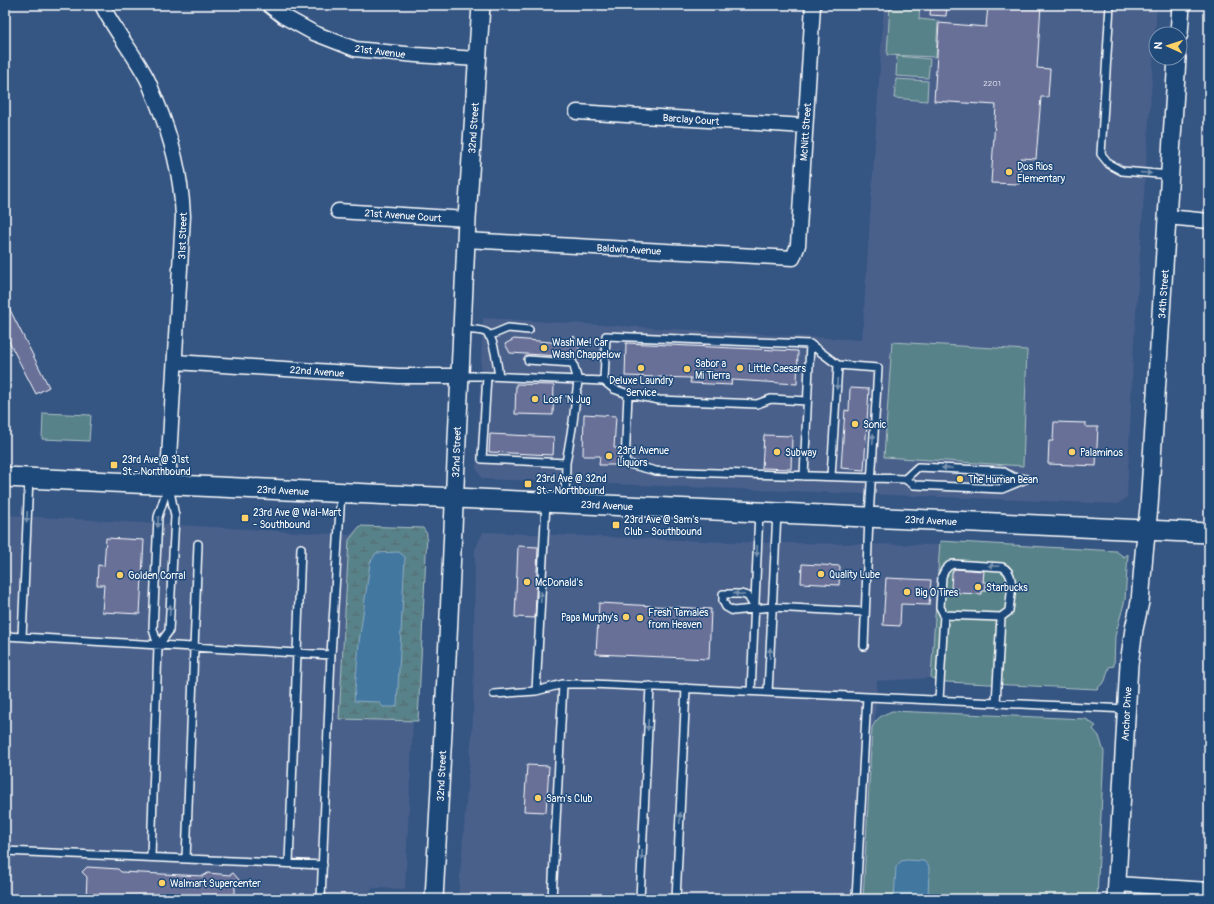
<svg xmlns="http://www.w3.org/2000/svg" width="1214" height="904" font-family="Pangolin,sans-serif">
	<defs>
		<pattern id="wetland-marsh" width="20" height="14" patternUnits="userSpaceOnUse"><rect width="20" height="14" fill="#598289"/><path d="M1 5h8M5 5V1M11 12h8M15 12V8" fill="none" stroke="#536a6e"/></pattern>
	</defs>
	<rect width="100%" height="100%" fill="#355583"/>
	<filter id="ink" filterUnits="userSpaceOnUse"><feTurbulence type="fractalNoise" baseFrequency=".025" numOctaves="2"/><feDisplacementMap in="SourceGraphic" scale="8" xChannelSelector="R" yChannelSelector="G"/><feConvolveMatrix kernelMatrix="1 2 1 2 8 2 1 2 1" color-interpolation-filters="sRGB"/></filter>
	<g filter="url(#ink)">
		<path fill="#48608b" d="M884,5h273l-24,352 -6,140 -9,7 -636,-25 -6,-11 7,-150 379,22z
			M5,515l345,20 10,-9 63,2 4,6 -9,187h-5l-8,168 -34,-1 -1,11h-365z
			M483,532l245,10 212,3 -9,133 -54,3 -2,39 -3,8 -9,171h-405l15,-180 2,-169z"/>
		<path fill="#598289" stroke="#acc0c4" d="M890,5h30l-1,14 19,2 -2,36 -49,-2z
			M897,56l33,3 -2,19 -32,-2z
			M896,79l32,2 -1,20 -33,-3z
			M892,342l135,8 -4,116 -139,-9z
			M43,413l48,2 -2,26 -47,-2z
			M940,541l176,10 8,6 4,-3 -3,46 -10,36 -1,30 -5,1 -4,14 -8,8 -151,-7 -15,-4z
			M892,711l194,8 10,7 -3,3 6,7 5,16 -7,147h-234l9,-171c4,-10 10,-13 20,-17z"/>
		<path fill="url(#wetland-marsh)" stroke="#acc0c4" d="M360,526l63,2 4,6 -9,187 -79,-2 10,-179z"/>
		<path fill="#4377a0" stroke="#8eadc6" d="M399,552l6,5 -8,149 -3,1h-11l-4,-5 -25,-1 5,-58 11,-80 6,-10z
			M907,860l17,1 5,6 -1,32h-34l2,-32 5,-6z"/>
		<path fill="#687098" stroke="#fff" d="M931,5h16l-1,11 -16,-1z
			M988,5h53l-4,63 13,1 -2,28h-7l-5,62 -15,-1 -2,26 -28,-1 5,-78 -62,-4 5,-78 47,4z
			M5,300l44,87 -13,7 -31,-60z
			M574,336l7,17 -6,4 -65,-4 -5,-9 9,-5 48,4z
			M626,343l172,8 -1,33 -65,-4 -1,5 -41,-2 1,-5 -66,-2z
			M516,384l38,1 -1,30 -38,-1z
			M850,388l19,1 -5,81 -23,-2 4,-58 4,1z
			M584,414l32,2 -2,32h5l-1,17h-19l1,-9h-17z
			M1054,422l32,1v4h12l-2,39 -48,-2 1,-23h4z
			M490,434l64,3 -1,18 -64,-3z
			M764,435l28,1 -1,33 -29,-1z
			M106,538l38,2 -4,74 -38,-2 2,-27h-7l1,-20 6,1z
			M518,546l20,1 -3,71 -20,-1z
			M802,564l38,2 -1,19 -38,-2z
			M954,569l30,2 -1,11h3v9h-4v3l-24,-1v-4l-7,-1 1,-15z
			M886,578l45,2 -2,25 -28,-1 -1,22 -17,-1z
			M599,603l112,6 -2,50 -113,-5z
			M527,765l22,1 -3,46 -22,-1z
			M87,867l31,2 3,3 82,4 5,-3 22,2 3,-2 7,8 -5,4v14h-149l1,-22 -5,-5z"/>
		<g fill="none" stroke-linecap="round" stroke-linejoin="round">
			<defs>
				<path id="service" d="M1110,5l-9,149 8,10 13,7 48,4
					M461,329c8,1 20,0 26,4 8,6 10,33 12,43
					M489,336l19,-8 21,2
					M810,344l28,21
					M528,360l45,3 5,18 -5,41 -7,41
					M460,376h27l117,5 10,8 14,5 31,6 98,4 14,-5 36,2
					M487,376l-5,83 84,4 -1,40
					M604,381l2,-45 204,8 -6,132
					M628,394l-3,69 31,8 249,8 9,6 88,4 24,-10
					M831,476l7,-111 40,3 -9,149 -5,129
					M905,479l13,-12 84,4 11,6 13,2
					M755,608l-7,-12 -7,-2h-18v7l3,6 7,4 39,-4 93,5
					M944,615l-4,-8 2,-31 3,-6 4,-4 4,-2 49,3c15,6 8,30 7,44l-8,6
					M5,636l326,19
					M22,637l7,-159
					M158,646l11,-15 6,-115 -6,-30
					M536,691l10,-189
					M751,691l8,-179
					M768,692l9,-179
					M494,694l42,-3 27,-7h29l535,25
					M939,700l5,-85 57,2 -5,86
					M5,851l318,14
					M151,857l7,-211 -5,-17 5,-112 10,-31
					M186,859l12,-315
					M289,863l12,-315
					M321,899l10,-244 10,-162
					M552,899l11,-215
					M640,899l10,-213
					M676,899l10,-211
					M856,899l11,-202"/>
				<path id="minor" d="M102,5c12,25 30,46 43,70 5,8 7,17 11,25 16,39 25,74 27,116l-14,242v27
					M269,5l14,11 31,17 41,16 61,6 61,4
					M577,112l228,14
					M338,211l129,8
					M1167,217l42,4
					M466,240l327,18 5,-13 15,-240
					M175,362l223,14h61
					M1117,884l92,6"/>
				<path id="tertiary" d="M1179,34l2,-29
					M434,899l14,-260 19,-420 14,-214
					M1116,899l13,-235 5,-35 6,-27 4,-48 5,-47 28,-449"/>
				<path id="secondary" d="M5,477l1204,56"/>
			</defs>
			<use href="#service" stroke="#fff" stroke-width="10"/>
			<use href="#minor" stroke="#fff" stroke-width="17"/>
			<use href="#tertiary" stroke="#fff" stroke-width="20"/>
			<use href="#secondary" stroke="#fff" stroke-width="22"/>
			<use href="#service" stroke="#1f4a7a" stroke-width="7"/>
			<use href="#minor" stroke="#1f4a7a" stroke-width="14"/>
			<use href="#tertiary" stroke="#1f4a7a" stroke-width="17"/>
			<use href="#secondary" stroke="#1f4a7a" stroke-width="19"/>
		</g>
		<defs><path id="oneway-solid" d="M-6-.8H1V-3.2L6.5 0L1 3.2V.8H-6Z"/></defs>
		<g fill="#7992af">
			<use href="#oneway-solid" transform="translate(1146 173) rotate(4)"/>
			<use href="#oneway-solid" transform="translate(837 384) rotate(93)"/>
			<use href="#oneway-solid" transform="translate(873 439) rotate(-87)"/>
			<use href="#oneway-solid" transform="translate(947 468) rotate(-177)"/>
			<use href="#oneway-solid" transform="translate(27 517) rotate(93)"/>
			<use href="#oneway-solid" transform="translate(158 522) rotate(95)"/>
			<use href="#oneway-solid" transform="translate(757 551) rotate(93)"/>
			<use href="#oneway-solid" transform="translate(994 566) rotate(-177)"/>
			<use href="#oneway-solid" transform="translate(739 594) rotate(-171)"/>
			<use href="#oneway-solid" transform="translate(541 597) rotate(-87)"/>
			<use href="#oneway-solid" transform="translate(170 610) rotate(-87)"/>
			<use href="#oneway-solid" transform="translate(770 653) rotate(-87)"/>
			<use href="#oneway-solid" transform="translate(648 725) rotate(93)"/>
			<use href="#oneway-solid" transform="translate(680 818) rotate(-87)"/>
			<use href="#oneway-solid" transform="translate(642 855) rotate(93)"/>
		</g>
	</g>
	<g fill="#ffd166" stroke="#1f4a7a" stroke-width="1.5">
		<circle cx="1009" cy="172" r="4"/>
		<circle cx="544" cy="348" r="4"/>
		<circle cx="641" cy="368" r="4"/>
		<circle cx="740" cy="368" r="4"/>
		<circle cx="687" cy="369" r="4"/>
		<circle cx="535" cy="399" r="4"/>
		<circle cx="855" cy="424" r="4"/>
		<circle cx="777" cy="452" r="4"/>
		<circle cx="1072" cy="452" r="4"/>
		<circle cx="609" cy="456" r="4"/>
		<rect x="110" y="461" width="8" height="8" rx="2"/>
		<circle cx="960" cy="479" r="4"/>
		<rect x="524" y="480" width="8" height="8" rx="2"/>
		<rect x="241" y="514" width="8" height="8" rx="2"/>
		<rect x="612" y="521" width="8" height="8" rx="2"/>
		<circle cx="821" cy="574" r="4"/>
		<circle cx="120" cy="575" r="4"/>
		<circle cx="527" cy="582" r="4"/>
		<circle cx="978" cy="587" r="4"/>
		<circle cx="907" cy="592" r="4"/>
		<circle cx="626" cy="617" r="4"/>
		<circle cx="640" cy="618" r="4"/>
		<circle cx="538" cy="798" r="4"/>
		<circle cx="162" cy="883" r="4"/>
	</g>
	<g text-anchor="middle" stroke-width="3" stroke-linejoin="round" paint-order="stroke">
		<g font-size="8" fill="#d9dbe5">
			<text x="992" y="86">2201</text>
		</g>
		<g font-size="10" fill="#fff" stroke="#1f4a7a">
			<text transform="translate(380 51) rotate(7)" y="4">21st Avenue</text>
			<text transform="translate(691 119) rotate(4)" y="4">Barclay Court</text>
			<text transform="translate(473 128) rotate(-86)" y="4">32nd Street</text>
			<text transform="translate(805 132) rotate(-86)" y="4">McNitt Street</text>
			<text transform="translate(403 215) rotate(4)" y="4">21st Avenue Court</text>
			<text transform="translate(182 236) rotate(-88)" y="4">31st Street</text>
			<text transform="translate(629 249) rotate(3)" y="4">Baldwin Avenue</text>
			<text transform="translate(1163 294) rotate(-86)" y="4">34th Street</text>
			<text transform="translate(317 371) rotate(4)" y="4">22nd Avenue</text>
			<text transform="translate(456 452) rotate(-88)" y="4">32nd Street</text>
			<text transform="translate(283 490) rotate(3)" y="4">23rd Avenue</text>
			<text transform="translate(607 505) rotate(3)" y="4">23rd Avenue</text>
			<text transform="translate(931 520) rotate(3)" y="4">23rd Avenue</text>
			<text transform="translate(1126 714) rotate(-87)" y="4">Anchor Drive</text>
			<text transform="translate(441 776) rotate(-87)" y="4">32nd Street</text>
		</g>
		<g font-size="10" fill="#fff" stroke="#1f4a7a" text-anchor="start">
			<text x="1017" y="170">Dos Rios<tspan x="1017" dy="12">Elementary</tspan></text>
			<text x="552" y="346">Wash Me! Car<tspan x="552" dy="12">Wash Chappelow</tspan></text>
			<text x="695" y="367">Sabor a<tspan x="695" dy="12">Mi Tierra</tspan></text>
			<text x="748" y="372">Little Caesars</text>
			<text x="641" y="384" text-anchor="middle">Deluxe Laundry<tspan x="641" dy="12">Service</tspan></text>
			<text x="543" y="403">Loaf 'N Jug</text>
			<text x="863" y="428">Sonic</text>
			<text x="617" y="454">23rd Avenue<tspan x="617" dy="12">Liquors</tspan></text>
			<text x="785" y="456">Subway</text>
			<text x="1080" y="456">Palaminos</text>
			<text x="122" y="463">23rd Ave @ 31st<tspan x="122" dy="12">St - Northbound</tspan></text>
			<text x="536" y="482">23rd Ave @ 32nd<tspan x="536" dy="12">St - Northbound</tspan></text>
			<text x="968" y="483">The Human Bean</text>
			<text x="253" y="516">23rd Ave @ Wal-Mart<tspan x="253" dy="12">- Southbound</tspan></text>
			<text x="624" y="523">23rd Ave @ Sam's<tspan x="624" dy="12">Club - Southbound</tspan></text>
			<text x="829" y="578">Quality Lube</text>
			<text x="128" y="579">Golden Corral</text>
			<text x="535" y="586">McDonald's</text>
			<text x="986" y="591">Starbucks</text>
			<text x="915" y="596">Big O Tires</text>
			<text x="648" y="616">Fresh Tamales<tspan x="648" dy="12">from Heaven</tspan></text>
			<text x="618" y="621" text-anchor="end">Papa Murphy's</text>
			<text x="546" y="802">Sam's Club</text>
			<text x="170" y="887">Walmart Supercenter</text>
		</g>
	</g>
	<rect width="1214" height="904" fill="none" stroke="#1f4a7a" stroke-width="20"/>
	<rect x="10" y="10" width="1194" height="884" fill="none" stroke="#fff" stroke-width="1.5" filter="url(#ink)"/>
	<g transform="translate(1168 46) rotate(273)"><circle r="19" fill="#1f4a7a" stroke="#7992af"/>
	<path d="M0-3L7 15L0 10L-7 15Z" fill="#ffd166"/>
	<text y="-6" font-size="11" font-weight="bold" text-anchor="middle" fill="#ffffff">N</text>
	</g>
</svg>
